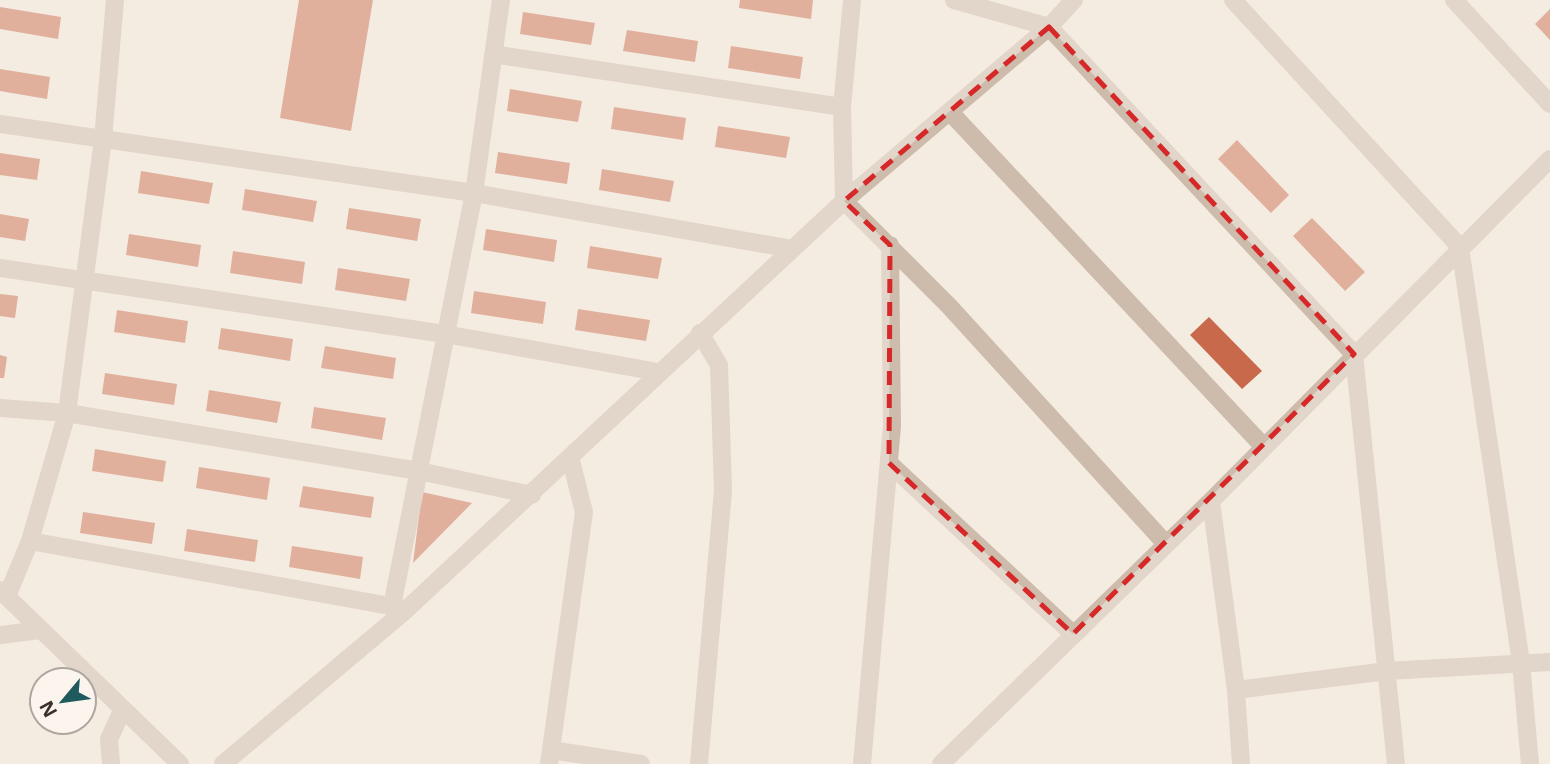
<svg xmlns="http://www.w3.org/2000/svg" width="1550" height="764" font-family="'Open Sans',sans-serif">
	<rect width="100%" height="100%" fill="#f4ebe1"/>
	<path fill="#c8694b" d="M299,0h74l-22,131 -71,-13z
		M740,0h73l-2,19 -72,-11z
		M0,7l61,10 -3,22 -58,-10z
		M1550,9v31l-15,-16z
		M523,12l72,11 -4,22 -71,-11z
		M627,30l71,11 -3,21 -72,-11z
		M731,46l72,11 -3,22 -72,-11z
		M0,69l50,8 -3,22 -47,-8z
		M510,89l72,12 -4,21 -71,-11z
		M614,107l72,11 -3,22 -72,-11z
		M718,126l72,11 -4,21 -71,-11z
		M1237,140l52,55 -18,18 -53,-54z
		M498,152l72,11 -3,21 -72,-11z
		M0,153l40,6 -3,21 -37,-5z
		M602,169l72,12 -4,21 -71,-12z
		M141,171l72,12 -4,21 -71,-11z
		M245,189l72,12 -4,21 -71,-12z
		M349,208l72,11 -4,22 -71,-12z
		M0,214l29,5 -4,22 -25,-4z
		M1312,218l53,54 -20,19 -52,-55z
		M486,229l71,11 -3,22 -71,-12z
		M129,234l72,11 -3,22 -72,-12z
		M590,246l72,12 -4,21 -71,-11z
		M233,251l72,11 -3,22 -72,-11z
		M338,268l72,11 -4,22 -71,-11z
		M474,291l72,11 -3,22 -72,-11z
		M0,294l18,2 -3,22 -15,-2z
		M578,309l72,11 -4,21 -71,-11z
		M117,310l71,11 -3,22 -71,-11z
		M1209,317l53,54 -20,18 -52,-54z
		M221,328l72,11 -3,22 -72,-12z
		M325,346l71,12 -3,21 -72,-11z
		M0,355l7,2 -3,21h-4z
		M105,373l72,11 -3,21 -72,-11z
		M209,390l72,12 -4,21 -71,-12z
		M314,407l72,11 -4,22 -71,-12z
		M95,449l71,12 -3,21 -71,-11z
		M199,467l71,11 -3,22 -71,-12z
		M303,486l71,11 -3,21 -72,-11z
		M422,492l50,11 -59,60z
		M83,512l72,11 -3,21 -72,-11z
		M187,529l71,11 -3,22 -71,-11z
		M292,546l71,11 -3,22 -71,-12z"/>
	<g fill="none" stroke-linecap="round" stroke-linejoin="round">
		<path stroke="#cdbbac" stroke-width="18" d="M852,0l-10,107 2,94 105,105 217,238
			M954,0l95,27 305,327 42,410
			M1233,0l227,247 61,416 9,101
			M493,54l349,53
			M950,112l314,335
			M0,124l474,69 318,56
			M0,268l445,66 213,38
			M0,408l67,5 352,58 113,24
			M889,463l184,171
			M1211,501l25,189 5,74
			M30,541l371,67
			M0,590l180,174
			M7,596l23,-55 37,-128 36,-274 12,-139
			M392,606l82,-413 27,-193
			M0,635l40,-5
			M1236,690l151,-19 163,-9
			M551,750l90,14
			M111,764l-2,-25 13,-28
			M223,764l184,-155 437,-408 205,-174 25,-27
			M549,764l35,-252 -14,-55
			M699,764l24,-273 -4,-126 -19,-32
			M862,764l30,-338 -2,-181
			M941,764l270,-263 339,-342"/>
		<path stroke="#cdbbac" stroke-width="18" d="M1454,0l96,104"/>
	</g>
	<path d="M0 0H1550V764H0ZM1049,27l305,327 -281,280 -184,-171 1,-218 -46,-44z" fill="#f4ebe1" fill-opacity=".55" fill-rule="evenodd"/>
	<path fill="none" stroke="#d62828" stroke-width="5" stroke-dasharray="14 9" stroke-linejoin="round" d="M1049,27l305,327 -281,280 -184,-171 1,-218 -46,-44z"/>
	<g transform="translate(63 701) rotate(241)"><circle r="33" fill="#fbf5ee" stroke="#aea6a0" stroke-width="2"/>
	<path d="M0-5L12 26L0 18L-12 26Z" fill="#1f5a5e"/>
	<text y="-10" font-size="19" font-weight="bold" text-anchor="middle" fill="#3b302b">N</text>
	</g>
</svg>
